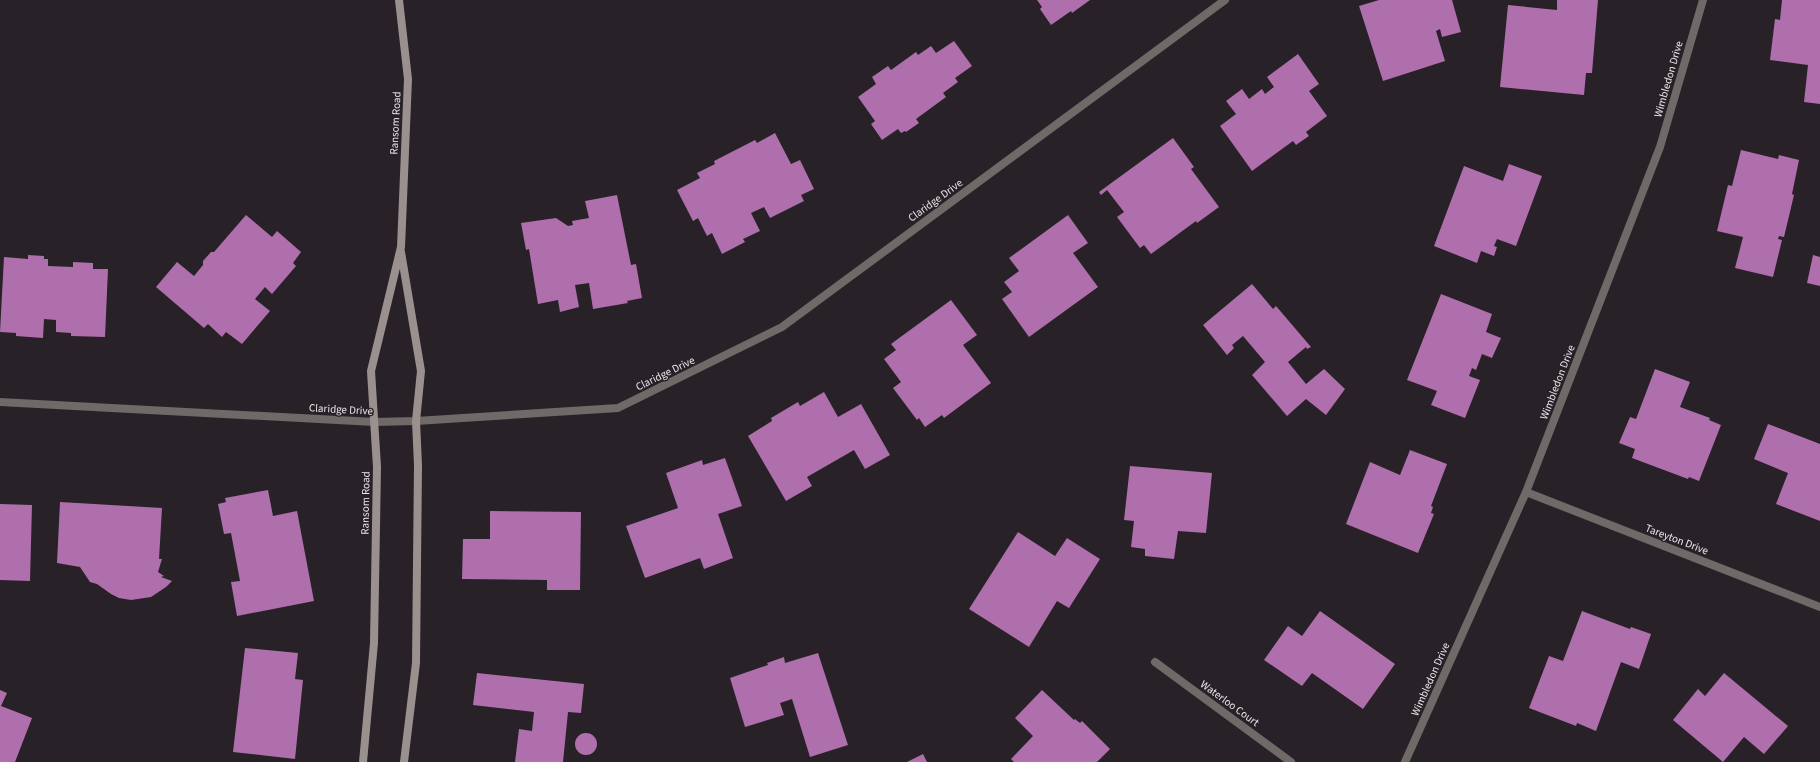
<svg xmlns="http://www.w3.org/2000/svg" width="1820" height="762" font-family="'Source Sans 3',sans-serif">
	<rect width="100%" height="100%" fill="#292128"/>
	<path fill="#ae6fac" d="M1037,0h53l-18,13 -1,-2 -20,14 -11,-16 2,-2z
		M1379,0h73l9,32 -19,5 -2,-8 -4,2 9,30 -62,20 -24,-75z
		M1557,0h41l-6,73h-6l-2,22 -84,-8 8,-82 49,5z
		M1782,0h38v104l-16,-2 4,-37 -38,-5 5,-41 5,1z
		M954,41l18,25 -17,12 3,4 -15,11 3,4 -30,22 3,4 -13,9 -1,-1 -4,2 -3,-4 -16,11 -11,-16 4,-3 -17,-24 18,-13 -4,-7 16,-11 3,4 25,-18 2,3 13,-9 5,7z
		M1298,54l21,30 -10,7 18,25 -21,16 3,4 -13,9 -3,-4 -41,30 -32,-45 16,-12 -10,-13 16,-12 7,10 13,-10 3,5 9,-7 -7,-10z
		M775,133l16,31 9,-4 14,29 -13,6 3,6 -34,17 -6,-11 -13,6 9,18 -17,8 2,3 -23,12 -10,-21 -5,3 -9,-18 -5,3 -16,-31 23,-12 -3,-5 18,-9 -1,-3 41,-21 2,3z
		M1173,138l21,29 -3,2 28,38 -22,16 -1,-2 -45,33 -7,-9 -4,3 -23,-31 7,-5 -17,-22 -6,5 -2,-3z
		M1741,150l37,9 1,-4 20,5 -7,34 2,1 -10,42 -5,-1 -1,3 4,1 -9,37 -38,-9 8,-31 -26,-6 11,-46 4,1z
		M1509,164l33,12 -26,70 -19,-7 -3,7 3,1 -3,9 -13,-5 -4,12 -43,-17 30,-80 39,15z
		M617,195l14,70 5,-1 6,34 -15,3 1,2 -35,6 -4,-26 -14,2 4,22 -19,5 -2,-12 -20,4 -9,-55 -3,1 -5,-27 35,-5 12,8 5,-1 -1,-4 17,-3 -4,-17z
		M246,215l26,22 5,-6 24,21 -8,11 3,3 -24,28 -7,-7 -10,12 15,12 -28,33 -16,-12 -4,5 -14,-13 -4,4 -48,-41 21,-25 17,14 9,-11v-4l8,-9h3z
		M1068,215l20,28 -15,10 25,34 -69,50 -27,-38 10,-7 -8,-10 15,-11 -10,-13z
		M28,255l16,1v3h4v7l25,1v-5l20,1v6h15l-3,68 -34,-1v-3l-15,-1v-12l-12,-1 -1,19 -27,-2v-3l-16,-1 4,-75 24,2z
		M1813,255l7,2v29l-13,-3z
		M1252,284l21,25 3,-3 35,41 -4,2 -1,-2 -18,15 18,22 18,-15 21,20 -19,26 -20,-16 -19,17 -35,-41 13,-13 -22,-26 -11,9 2,3 -7,7 -24,-30z
		M1441,294l51,20 -6,18 15,6 -9,20 -10,-4 -6,16 -4,-2 -3,8 11,4 -15,38 -34,-13 6,-14 -30,-11z
		M951,300l26,35 -14,10 28,38 -47,35 -2,-3 -17,12 -6,-9 -2,2 -24,-32 8,-6 -17,-23 12,-9 -5,-6z
		M1655,369l35,13 -10,25 30,11 -1,2 12,5 -22,56 -10,-4 -1,2 -56,-21 3,-9 -16,-6 11,-26 6,2z
		M824,392l14,25 23,-13 29,51 -25,14 -11,-19 -47,27 5,9 -26,15 -38,-65 24,-15 -1,-3 27,-16 2,4z
		M1768,424l52,20v77l-44,-17 12,-31 -34,-14z
		M1410,450l37,14 -16,42 2,1 -2,6 3,1 -16,39 -72,-29 24,-62 30,13z
		M725,458l17,48 -24,8 15,44 -29,11 -4,-11 -55,20 -19,-52 52,-18 -12,-35 36,-13 1,5z
		M1130,466l82,7 -6,60 -28,-2 -4,28 -29,-3v-7l-14,-2 3,-26 -10,-1z
		M268,490l5,26 24,-5 17,90 -77,15 -6,-34 9,-1 -9,-48 -7,1 -6,-30 8,-2 -1,-4z
		M60,502l102,6 -3,51h3l-4,13 6,4 -3,1 11,4 -6,6 -15,10 -20,3 -12,-2 -8,-4 -14,-10 -7,-2 -10,-15 -23,-4z
		M0,504l32,1 -2,76 -30,-1z
		M490,511l91,1 -1,78h-33v-10l-85,-1 1,-40h27z
		M1018,532l37,24 12,-18 33,21 -31,49 -12,-7 -28,46 -60,-38z
		M1320,611l75,53 -32,45 -51,-36 -10,13 -38,-26 24,-34 14,10z
		M1582,611l48,18 1,-2 20,7 -12,35 -18,-7 -25,69 -19,-8 -1,3 -47,-18 20,-52 14,5z
		M245,648l53,5 -3,26 8,1 -8,79 -62,-7z
		M818,653l30,92 -38,12 -18,-58 -12,4 4,12 -39,12 -15,-49 38,-13 -1,-2 17,-6 1,6z
		M477,673l107,11 -3,29 -13,-1 -5,50h-48l4,-33 13,2 2,-19 -61,-7z
		M1724,673l64,53 -24,28 -20,-17 -21,25 -50,-42 25,-31 7,7z
		M0,690l7,3 -6,13 31,12 -17,44h-15z
		M1042,690l32,30 1,-1 5,4 2,-2 28,28 -13,13h-83l-3,-3 22,-23 -18,-18z
		M575 744a11 11 0 1 1 22 0a11 11 0 1 1-22 0Z
		M923,754l4,8h-20z"/>
	<g fill="none" stroke-linecap="round" stroke-linejoin="round">
		<path stroke="#6f6a68" stroke-width="8" d="M0,402l374,20 42,-1 202,-13 164,-81 443,-327
			M1526,492l294,115
			M1155,662l136,100
			M1405,762l121,-270 134,-345 43,-147"/>
		<path stroke="#9a918f" stroke-width="8" d="M401,252l20,119 -5,50 2,44 -2,198 -12,99
			M363,762l11,-119 3,-176 -6,-96 30,-124 7,-168 -9,-79"/>
	</g>
	<g text-anchor="middle" stroke-width="3" stroke-linejoin="round" paint-order="stroke">
		<g font-size="11" fill="#ebe6eb" stroke="#292128">
			<text transform="translate(1668 79) rotate(-74)" y="4">Wimbledon Drive</text>
			<text transform="translate(395 123) rotate(-87)" y="4">Ransom Road</text>
			<text transform="translate(935 200) rotate(-36)" y="4">Claridge Drive</text>
			<text transform="translate(665 373) rotate(-26)" y="4">Claridge Drive</text>
			<text transform="translate(1557 382) rotate(-69)" y="4">Wimbledon Drive</text>
			<text transform="translate(341 409) rotate(3)" y="4">Claridge Drive</text>
			<text transform="translate(365 503) rotate(-89)" y="4">Ransom Road</text>
			<text transform="translate(1677 539) rotate(21)" y="4">Tareyton Drive</text>
			<text transform="translate(1430 679) rotate(-66)" y="4">Wimbledon Drive</text>
			<text transform="translate(1230 703) rotate(36)" y="4">Waterloo Court</text>
		</g>
	</g>
</svg>
